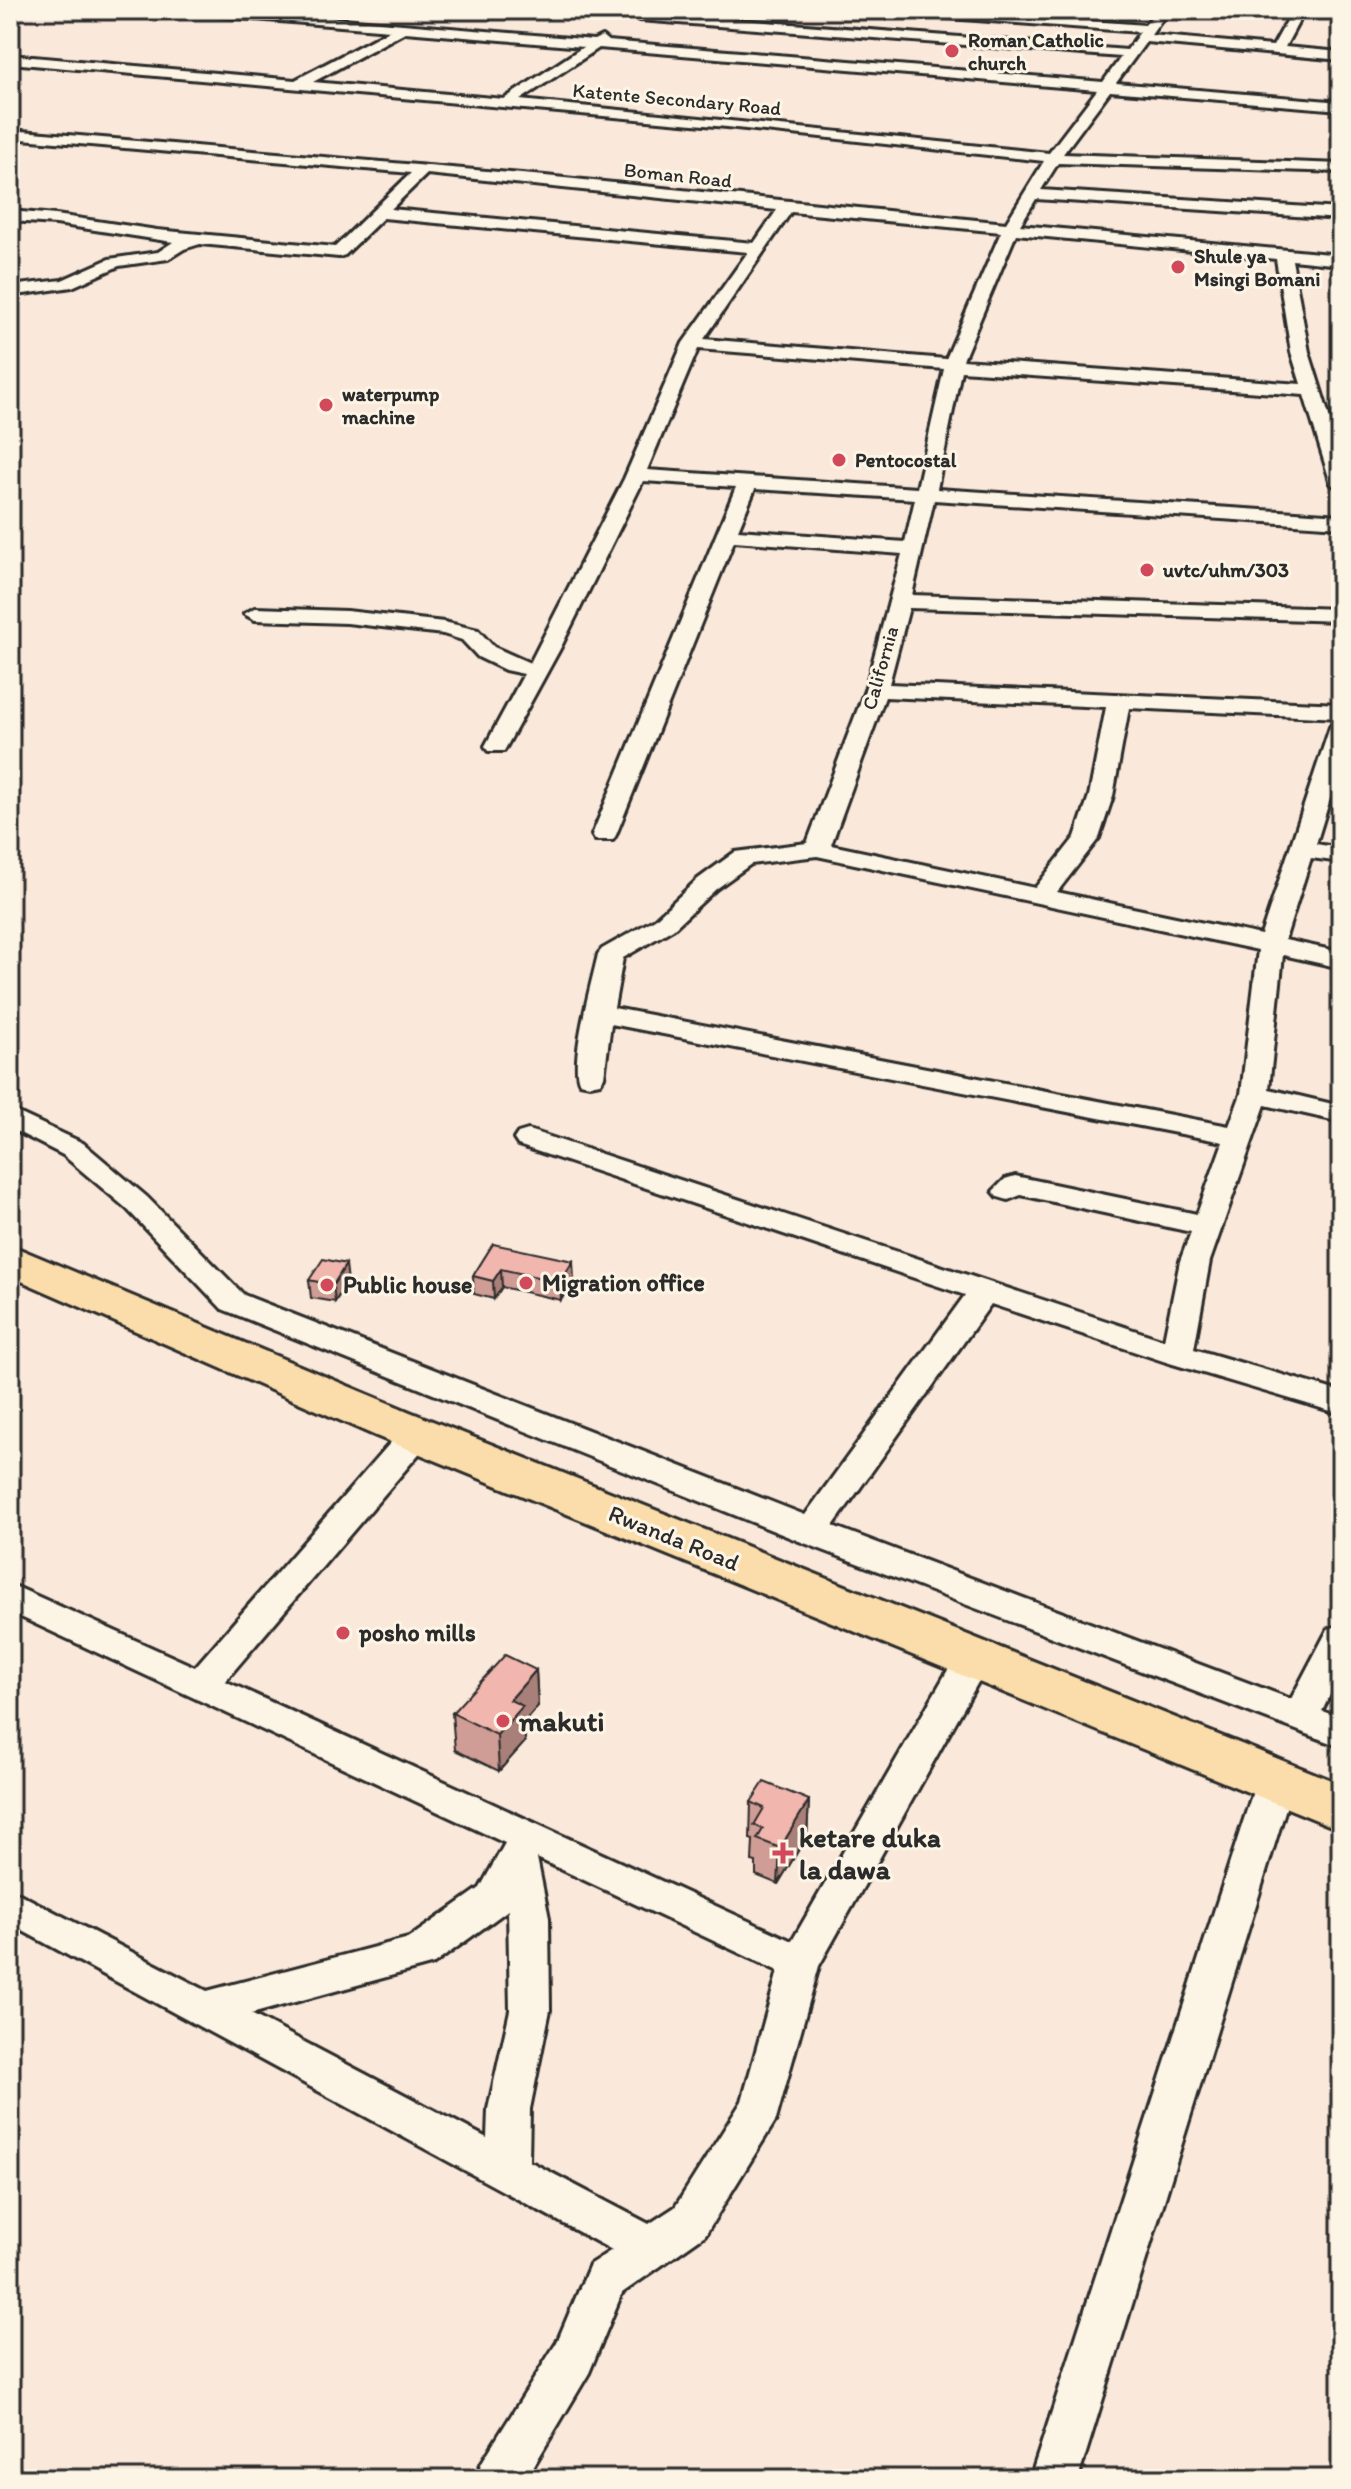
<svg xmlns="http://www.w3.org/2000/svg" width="1351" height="2489" font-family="Itim,sans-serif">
	<rect width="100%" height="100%" fill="#fae8da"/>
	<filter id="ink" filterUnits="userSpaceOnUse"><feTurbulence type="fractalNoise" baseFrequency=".0125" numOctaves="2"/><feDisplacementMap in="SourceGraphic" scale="16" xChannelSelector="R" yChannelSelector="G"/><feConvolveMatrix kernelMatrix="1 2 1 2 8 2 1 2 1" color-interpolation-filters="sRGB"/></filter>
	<g filter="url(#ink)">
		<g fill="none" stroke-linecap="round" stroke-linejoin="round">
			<defs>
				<path id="street" d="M186,10h51l357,30 8,-4 6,5 495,41 18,-25 -482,-37 -6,-4 6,-4 488,38 13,-18 -246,-18 -6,-4h57l200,15 12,-15h12l-18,25 122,11 20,-36h12l-20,37 56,5v8l-195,-18 -30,41 225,19v8l-231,-19 -47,63 278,10v8l-283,-9 -17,27 300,19v10l-305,-20 -16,26 321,30v10l-49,-5 17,92 32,102v36l-10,-6 -27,-89 -343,-24 -24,118 404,26v12l-407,-27 -22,95 429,14v12l-432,-13 -20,76 452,20v14l-212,-10 -16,88 -14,42 -42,54 204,43 69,-208 3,-5 8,-2v43l-25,81 25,4v14l-30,-4 -26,82 56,12v16l-58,-13 -14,134 72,17v16l-76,-17 -55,156 -16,88 147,43v22l-175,-52 -175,-58 -158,222 458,173 37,-70 13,-4v48l-19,38 19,7v29l-542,-206 -577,-232 -95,-100 -64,-54 -53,-27v-19l73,34 64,54 97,98 561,220 160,-220 -447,-150 -4,-6 4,-6 10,-3 10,3 626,207 16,-79 11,-29 -170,-37 -13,5 -10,-3 -5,-6 12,-12 10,-3 182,38 26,-72 -612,-118 -7,53 -4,6 -10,2 -10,-2c-12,-18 13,-105 18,-129l4,-5 53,-30 43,-40 37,-27 72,-9 58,-153 37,-136 -168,-13 -118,294 -3,5h-18l-3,-5 144,-348 -93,-6 -82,166 -57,104h-16l-3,-5 39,-72 -19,-4 -27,-13 -16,-17 -19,-6 -96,-11 -92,-3 -11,-6 11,-6 92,3 97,11 34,8 16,17 36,16 94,-184 59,-136 65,-91 -365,-34 -38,37 -6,2 -139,-13 -16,5 -16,10 -49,7 -47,21 -62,9v-10l52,-6 47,-21 49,-7 15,-10 -117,-18 -46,-3v-10l46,4 101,15 178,17 76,-74 -401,-35v-8l535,46 461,47 38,-62 -317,-34 -717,-64v-8l285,25 95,-50 -198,-16zM405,32l178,15 -79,52 -191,-17zM599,48l498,42 -48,63 -529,-53zM427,174l350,36 -23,33 -363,-34zM791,212l210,20 -55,127 -242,-20zM1016,234l260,25 15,93 10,32 -338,-24zM698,349l246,20 -27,119 -270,-18zM755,489l160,10 -10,43 -167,-12zM885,697l221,10 -17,89 -14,41 -40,51 -204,-43zM817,856l441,94 -17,144 -12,32 -615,-118 9,-50 50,-29 43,-40 35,-25z
					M417,1423l12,3 4,8 -4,8 -204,239 567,260 168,-292 13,-3 13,3 5,10 -172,307 -43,154 -71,115 -83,58 -33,80 -63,106h-51l7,-17 75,-120 33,-78 22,-14 -602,-326v-35l197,102 202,-53 71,-50 25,-45 -495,-231v-28l185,83 210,-241zM537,1858l241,113 -36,130 -67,106 -26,17 -120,-63 1,-52 20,-99 -1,-92zM508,1910l2,100 -22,99 -1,29 -236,-124 183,-50z
					M1275,1767l13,5 6,10 -216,697h-48l226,-697 6,-10z"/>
				<path id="highway" d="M10,1245l400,167 931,372v46l-965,-394 -366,-160z"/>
			</defs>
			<use href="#street" stroke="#2b2b2b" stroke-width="6"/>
			<use href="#highway" stroke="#2b2b2b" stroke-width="6"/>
			<use href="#street" fill="#fcf5e5" fill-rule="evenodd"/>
			<use href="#highway" fill="#fbddab" fill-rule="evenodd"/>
		</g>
		<path fill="#cf9d95" stroke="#2b2b2b" stroke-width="2" d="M493,1244l81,35 -13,21 -59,-13 -8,12 -20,-5 -1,-18z
			M309,1280l39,1 -13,21 -24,-4z
			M536,1670l2,36 -14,16 1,20 -26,29 -44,-21 -3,-37z
			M809,1800l-2,36 -29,48 -22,-9v-13l-4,-1 1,-21 -3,-1 1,-37z"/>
		<path fill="#a97f79" stroke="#2b2b2b" stroke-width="2" d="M573,1261l1,18 -13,21 -1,-18z
			M346,1264l2,17 -13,21 -2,-17z
			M501,1269l1,18 -8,12 -1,-18z
			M536,1670l2,36 -14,16 1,20 -26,29 -2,-36 13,-35z
			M809,1800l-2,36 -29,48 2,-36z"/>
		<path fill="#f1b6ad" stroke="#2b2b2b" stroke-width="2" d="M493,1244l80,17 -13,21 -59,-13 -8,12 -20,-5z
			M323,1259l23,5 -13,21 -24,-5z
			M505,1655l31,15 -26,30 13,6 -26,29 -45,-22z
			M764,1782l45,18 -29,48 -23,-9 6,-10 -9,-4 10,-17 -13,-6z"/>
	</g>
	<g fill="#d1495b" stroke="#fcf5e5" stroke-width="3">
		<circle cx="952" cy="51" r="8"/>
		<circle cx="1178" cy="267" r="8"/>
		<circle cx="326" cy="405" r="8"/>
		<circle cx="839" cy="460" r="8"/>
		<circle cx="1147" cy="570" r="8"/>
		<circle cx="526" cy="1283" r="8"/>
		<circle cx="327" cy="1285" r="8"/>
		<circle cx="343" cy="1633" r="8"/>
		<circle cx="503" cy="1721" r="8"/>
		<path d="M779 1841h8v8h8v8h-8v8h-8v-8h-8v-8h8z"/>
	</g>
	<g text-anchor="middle" stroke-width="6" stroke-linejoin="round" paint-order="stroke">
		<g font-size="20" font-weight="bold" fill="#2b2b2b" stroke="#fcf5e5" text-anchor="start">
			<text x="968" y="47">Roman Catholic<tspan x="968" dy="23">church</tspan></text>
			<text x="1194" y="263">Shule ya<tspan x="1194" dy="23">Msingi Bomani</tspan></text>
			<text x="342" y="401">waterpump<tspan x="342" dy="23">machine</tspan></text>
			<text x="855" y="467">Pentocostal</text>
			<text x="1163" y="577">uvtc/uhm/303</text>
		</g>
		<g font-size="20" fill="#2b2b2b" stroke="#fcf5e5">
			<text transform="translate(677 99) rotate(5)" y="7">Katente Secondary Road</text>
			<text transform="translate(678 175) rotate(6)" y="7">Boman Road</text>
			<text transform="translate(880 668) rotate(-74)" y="7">California</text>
		</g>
		<g font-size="24" font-weight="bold" fill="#2b2b2b" stroke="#fcf5e5" text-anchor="start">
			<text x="542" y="1291">Migration office</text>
			<text x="343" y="1293">Public house</text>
			<text x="359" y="1641">posho mills</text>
		</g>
		<g font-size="24" fill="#2b2b2b" stroke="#fcf5e5">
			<text transform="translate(674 1538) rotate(22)" y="8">Rwanda Road</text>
		</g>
		<g font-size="28" font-weight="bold" fill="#2b2b2b" stroke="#fcf5e5" text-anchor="start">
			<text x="519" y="1731">makuti</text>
			<text x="799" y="1847">ketare duka<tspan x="799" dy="32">la dawa</tspan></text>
		</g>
	</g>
	<rect width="1351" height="2489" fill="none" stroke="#fcf5e5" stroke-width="40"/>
	<rect x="20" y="20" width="1311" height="2449" fill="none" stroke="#2b2b2b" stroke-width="3" filter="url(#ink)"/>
</svg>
